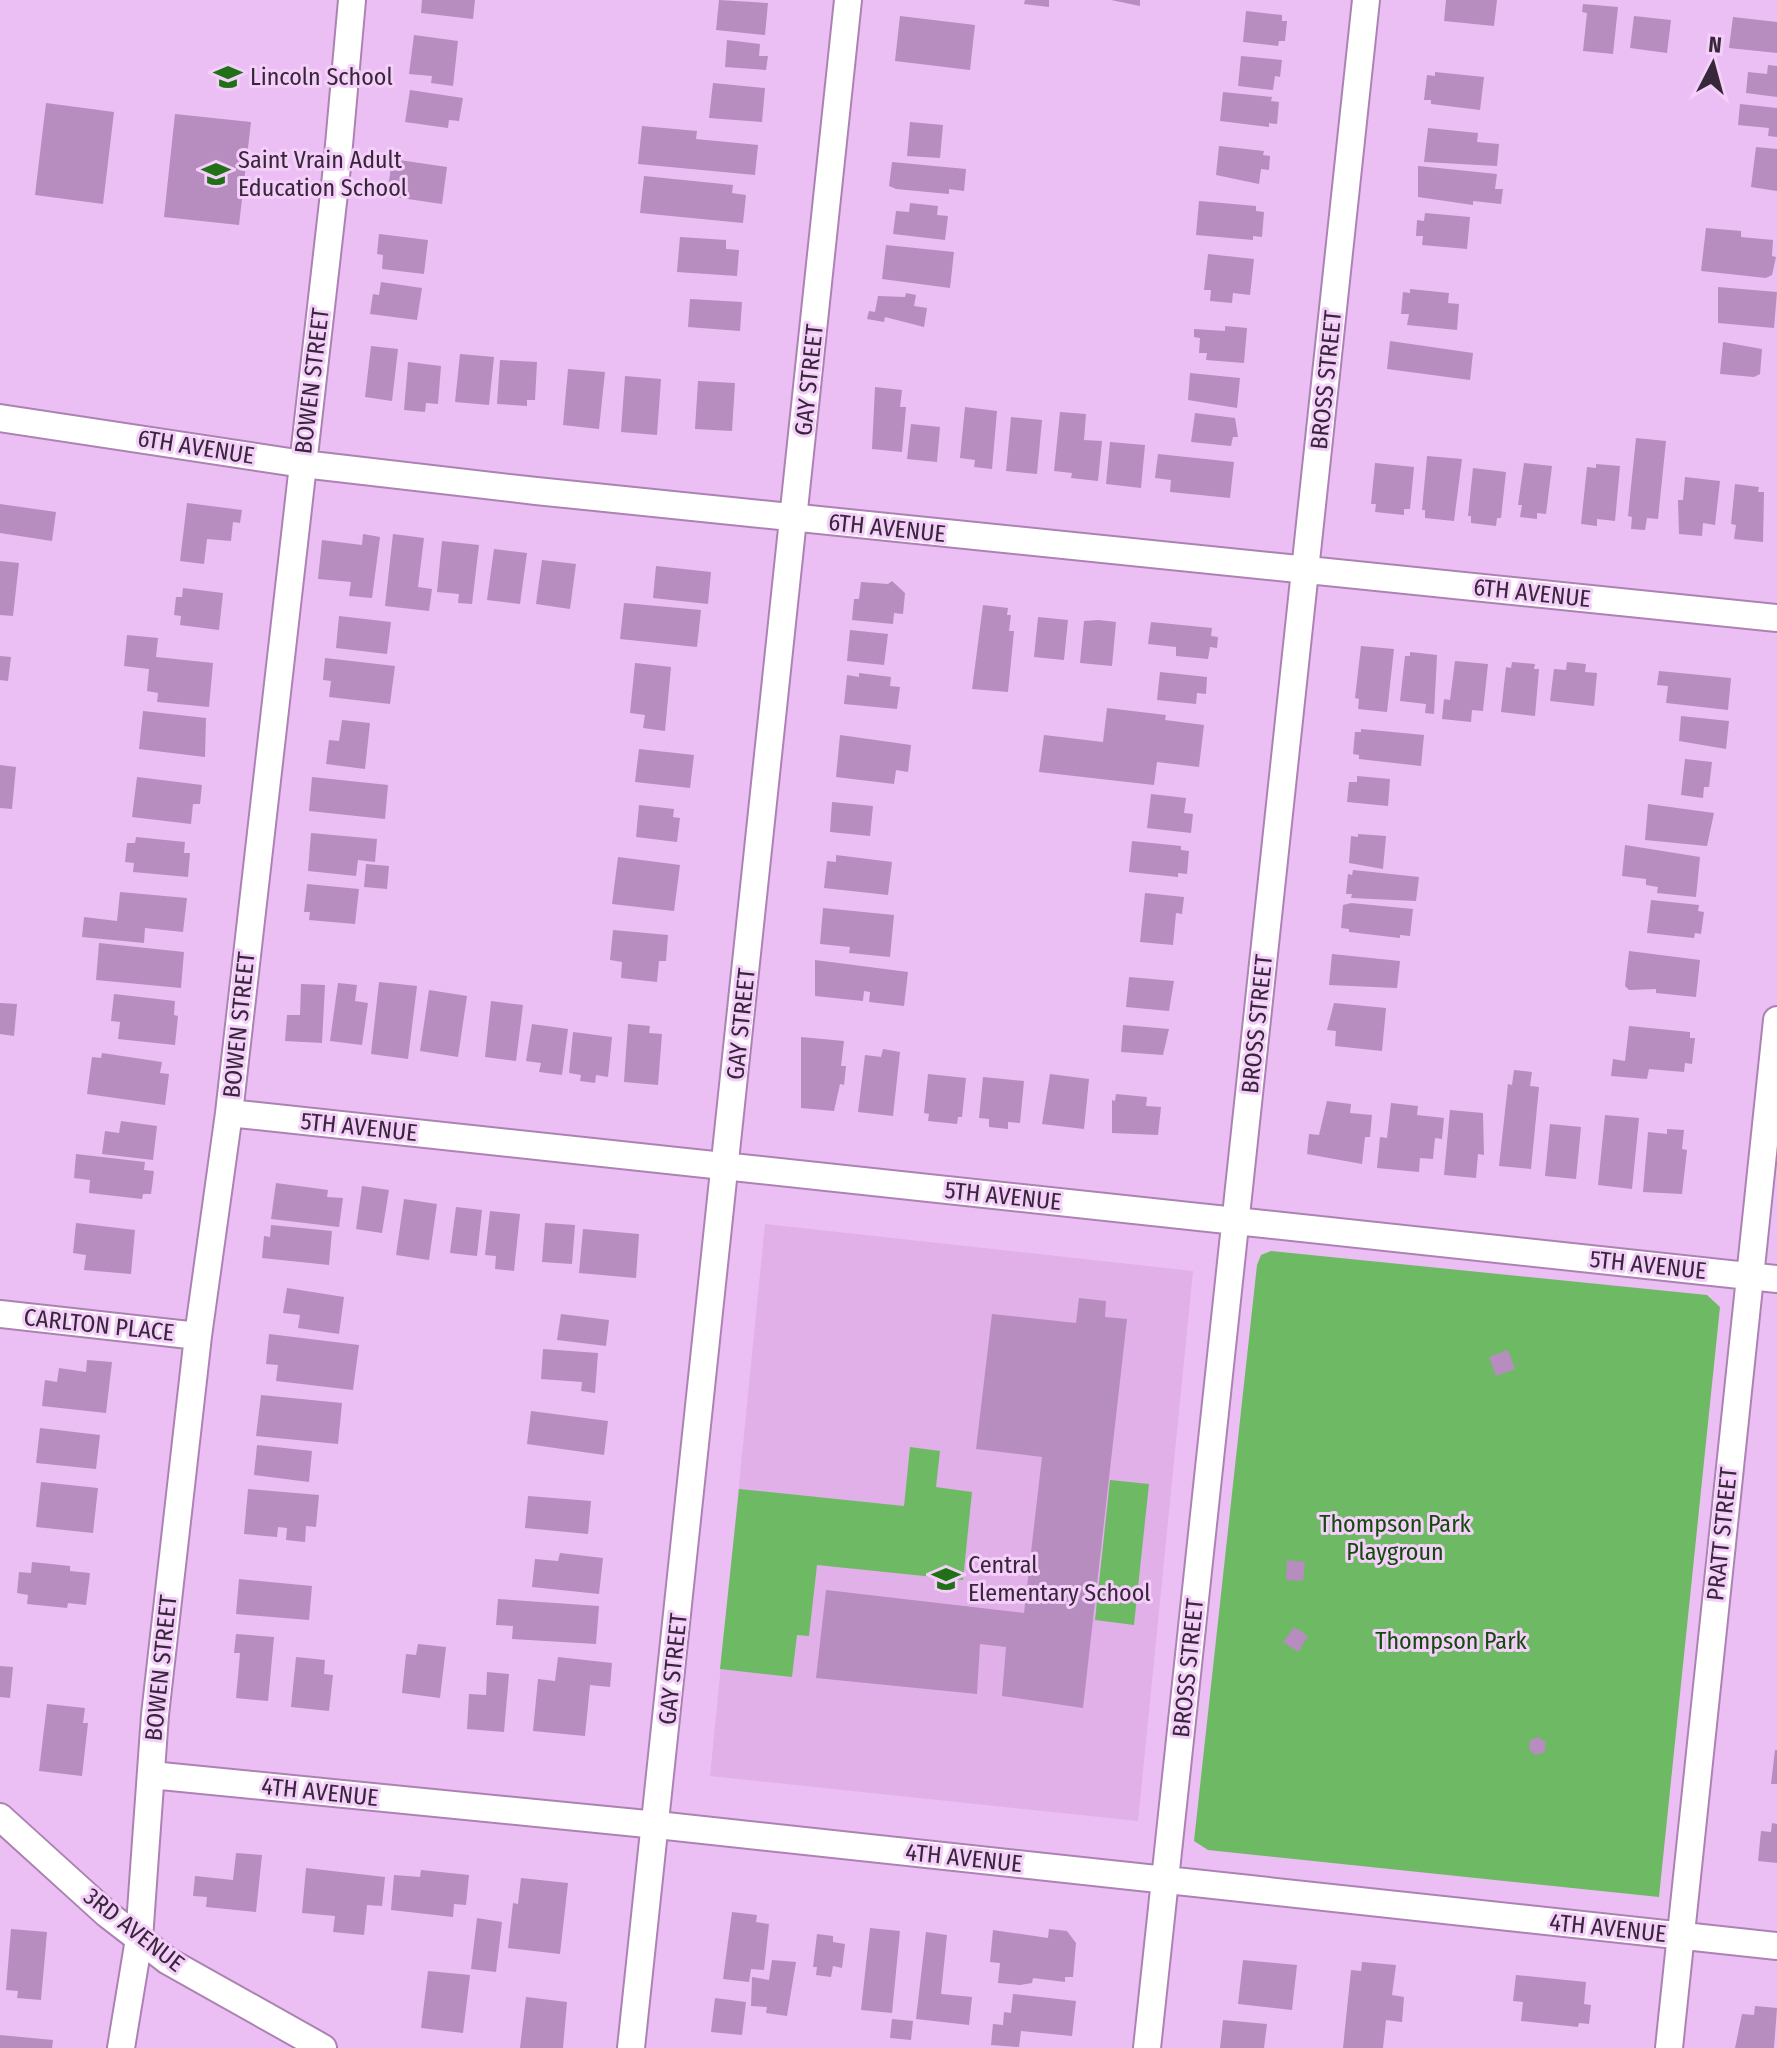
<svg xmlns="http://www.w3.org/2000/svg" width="1777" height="2048" font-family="'Fira Sans Condensed',sans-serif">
	<rect width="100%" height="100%" fill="#ebbff3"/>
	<path fill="#e1b0e9" d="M765,1224l428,47 -55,550 -428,-45z"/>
	<path fill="#6eba64" d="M1271,1251l436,44 13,12 -61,590 -451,-47 -14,-9 63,-576 4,-10z
		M910,1447l30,4 -4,36 36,5 -9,88 -146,-15 -8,71 -12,-1 -5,42 -72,-8 19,-180 165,17z
		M1110,1480l39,4 -15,141 -39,-5z"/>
	<path fill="#b78cbe" d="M422,0h53l-2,19 -52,-6z
		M719,0l49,3 -3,32 -49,-5z
		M1025,0h24v7l-25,-3z
		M1111,0h29v6z
		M1446,0h51l-3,26 -50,-5z
		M1583,4l35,3 -5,47 -30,-3 4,-38 -5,-1z
		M1246,11l36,4v6h5l-2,20h-6l-1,5 -35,-4z
		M900,16l75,9 -5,45 -75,-9z
		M1634,16l37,4 -4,33 -37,-5z
		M1733,17l44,5v31l-48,-5z
		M414,35l44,6 -5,45 -22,-3 1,-7 -23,-2z
		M727,40l33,4 -1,12h9l-2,14 -41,-3z
		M1241,56l41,4 -2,17 -5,-1 -2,14 -35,-4z
		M1768,65l9,1v31l-31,-4 2,-21 19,2z
		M1435,72l49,5 -4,33 -49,-6v-4h-7l3,-25 8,1z
		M713,83l52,5 -3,34 -53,-4z
		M410,90l53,8 -4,23 -10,-1 -1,8 -43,-6z
		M1223,92l49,5 -1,4 8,1 -2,22 -8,-1v4l-49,-6z
		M46,103l68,9 -11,92 -68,-9z
		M1740,104l37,4v29l-9,-1 1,-8 -31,-3z
		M175,114l76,8 -12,103 -75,-8z
		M910,122l33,3 -3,33 -33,-2z
		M642,126l55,5 -1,8 62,6 -3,30 -117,-11z
		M1428,128l50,5 -1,9 22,2 -2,22 -73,-4z
		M1219,146l45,5 -1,4 7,1 -1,14 -8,-1 -2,15 -43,-9z
		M1756,147l21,2v42l-26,-4z
		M392,159l55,8 -5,37 -55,-8z
		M892,162l74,7 -2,22 -15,-2v5l-53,-5 -7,-3z
		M1418,166l79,8 -2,15h8l-2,15 -28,-3v4l-55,-8z
		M644,176l89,9 -1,8 14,2 -3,28 -103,-10z
		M1199,201l57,5v5l8,1 -2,25 -9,-1v4l-57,-5z
		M910,203l28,3 -1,9 11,1 -3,24 -52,-6 3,-23 13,1z
		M1425,213l45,4 -3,32 -45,-4 1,-9h-7l1,-16 7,1z
		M1706,228l35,3v6l32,3 -1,16 4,1 -4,18 -6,3 -65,-7z
		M379,234l49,6 -4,34 -42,-5 1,-14 -6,-1z
		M680,237l46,3v9l13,1 -2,26 -60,-4z
		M886,245l68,7 -4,36 -68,-9z
		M1208,254l46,5 -4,36 -17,-2 -1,10 -22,-2 1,-11h-7z
		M381,282l41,6 -5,32 -47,-6 3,-20 6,1z
		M1718,287l59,5 -3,36 -56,-5z
		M1410,289l39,4 -1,10 11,1 -2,26 -50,-5 2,-11h-8l2,-22 7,1z
		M906,293l10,2 -2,11 13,2 -3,19 -39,-10 -1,5 -17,-3 2,-8 6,1 3,-16 27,1z
		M690,299l52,3 -2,29 -52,-4z
		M1225,326l22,2 -3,35 -38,-3 1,-7h-8l1,-15 -6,-1v-8l31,2z
		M1390,341l83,12 -3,27 -83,-11z
		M1723,342l39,7 -2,25 -6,3 -34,-3z
		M371,346l27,3 -6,52 -27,-4z
		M460,354l34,3 -5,48 -34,-3z
		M500,360l37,2 -2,38h-8v6l-30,-2z
		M408,362l33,4 -3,38 -12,-1 -1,9 -21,-2z
		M568,369l37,3 -6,57 -36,-4z
		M1190,373l50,5 -3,30 -49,-8z
		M625,376l36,3 -4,56 -36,-3z
		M698,381l37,2 -3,48 -37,-2z
		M875,387l27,3 -2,17h6l-4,45 -30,-3z
		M965,407l32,4 -5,58 -18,-2 1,-7 -15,-2z
		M1060,412l26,2 -2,26 18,1 -4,40 -27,-3 1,-5 -18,-2z
		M1195,413l40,5 3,19h-5l-2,9 -40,-4z
		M1011,417l31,3 -5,54 -31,-3z
		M911,424l29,3 -3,35 -30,-3z
		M1636,438l30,3 -8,78 -11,-1 -2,12 -14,-1 1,-12 -4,-1z
		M1110,442l35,3 -4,43 -35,-4z
		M1158,454l76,8 -4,36 -60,-6 1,-12 -16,-2z
		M1427,456l35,3 -8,62 -29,-3v-8h-3z
		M1375,463l39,4 -4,42h-6v6l-29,-3 1,-8h-5z
		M1524,463l28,3 -6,48 -9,-1v6l-17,-2 2,-12h-4z
		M1596,464l24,2 -5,55 -18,-2v7l-16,-2 6,-57 9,1z
		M1473,468l33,4 -5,46h-4l-1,8 -25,-3v-7h-3z
		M1685,477l35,4 -5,44 -12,-2 -1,13 -23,-2 -1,-34h5z
		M1735,484l24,3 -1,5h6l-1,50 -29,-3 2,-14 -5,-1z
		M187,503l55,7 -2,13 -7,-1 -2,19 -24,-2 -3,25 -24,-3z
		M0,504l56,8 -4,29 -52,-8z
		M363,534l17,3 -8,61 -23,-2 2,-14 -33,-3 4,-39 40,5z
		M393,534l31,4 -6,49 14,2 -3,22 -44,-5z
		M442,541l37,4 -7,59 -14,-1 1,-9 -22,-2z
		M494,549l33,4 -7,51 -33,-4z
		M542,560l34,4 -6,45 -34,-5z
		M0,561l19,2 -6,53 -13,-1z
		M656,566l55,6 -3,32 -55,-6z
		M892,581l13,12 -2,21 -9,-1 -1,11 -41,-4 2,-21h5l2,-17 27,2z
		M183,588l40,5 -4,37 -39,-5 1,-9 -7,-1 2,-18h6z
		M624,603l77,7 -4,37 -77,-8z
		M983,605l25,3 -1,7h4l-2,16h5l-6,61 -36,-3z
		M339,616l52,6 -4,32 -51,-6z
		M1038,617l30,3 -4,40 -30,-3z
		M1098,620l18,2 -4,44 -32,-3 4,-42z
		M1151,622l61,6 -1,8 7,1 -1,11 -7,-1 -2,12 -32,-3v-9l-28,-3z
		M850,630l38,4 -4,31 -37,-4z
		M127,635l31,3 -2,19 57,6 -4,44 -52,-5 1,-9 -11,-2 2,-22 -25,-3z
		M1361,646l33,3 -7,63 -29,-3 1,-10 -4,-1z
		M1410,652l27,3 -3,59 -9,-1 1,-9 -26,-3 5,-45h5z
		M0,656l11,1 -3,24 -8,-1z
		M325,658l70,8 -5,38 -61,-7 2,-16 -8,-1z
		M1455,661l33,3 -5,47 -11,-1 -1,12 -29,-3 2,-20 6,1z
		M1512,662l23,2 -1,5h5l-4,47 -34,-4 5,-45 5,1z
		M1567,662l19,2 -1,8 12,1 -3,33 -44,-5 4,-32 12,1z
		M635,663l36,4 -6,64 -22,-3 2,-13 -15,-2z
		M1659,671l72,7 -3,32 -62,-7 2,-17 -11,-1z
		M1160,672l47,5 -1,17 -9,-1 -1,11 -39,-4z
		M859,673l32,4 -1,9 10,1 -3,22 -53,-5 3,-29 12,2z
		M1107,708l59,7 -1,5 39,5 -5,42 -42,-5 -3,23 -115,-13 5,-37 59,7z
		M143,711l63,7 -1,39 -66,-8z
		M1681,716l48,5 -3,28 -47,-8z
		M342,720l28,3 -5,46 -39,-5 3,-24 10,1z
		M1361,729l63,6 -3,31 -62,-7v-4l-6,-1 2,-22h6z
		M840,735l71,10 -3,27 -12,-2 -2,14 -58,-7z
		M639,749l55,6 -4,33 -55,-6z
		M1685,759l27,3 -3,25h-5l-1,11 -22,-3z
		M0,765l16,2 -4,42 -12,-1z
		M1357,776l33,3 -2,27 -41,-4 2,-20h8z
		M137,777l65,8 -2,19h-7l-2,20 -59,-7z
		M312,777l76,8 -3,34 -76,-8z
		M1151,794l35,4 -2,15 9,1 -2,19 -44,-5z
		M832,802l41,4 -3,30 -40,-4z
		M1648,804l66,9 -7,33 -62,-6z
		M639,805l35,4 -1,8 7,1 -3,24 -41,-5z
		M311,833l66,6 -2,23 -17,-2 -2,16 -48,-5z
		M1358,834l28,2 -3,33 -34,-6 2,-27 7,1z
		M136,837l49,5 -1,11h6l-2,24 -55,-5 1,-9 -9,-1 2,-19h8z
		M1132,841l49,5v4l8,1 -2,23 -9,-1v4l-49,-5z
		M1625,845l75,12 -4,40 -39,-4 1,-6 -12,-2v-6l-24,-3z
		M836,855l56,7 -4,33 -64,-7 3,-27 9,1z
		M618,857l62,8 -6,46 -62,-7z
		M366,864l23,2 -2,23 -23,-2z
		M1353,870l66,7 -3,24 -65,-3 1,-4h-6l2,-20 4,1z
		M307,884l52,5 -4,35 -46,-4 1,-8h-6z
		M120,892l67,6 -4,34 -38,-4 -1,15 -62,-6 2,-20 33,4z
		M1145,893l39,4 -2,17 -6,-1 -3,32 -33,-3z
		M1651,900l48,5 -1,6 6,1 -3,22 -6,-1 -1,5 -47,-5z
		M1351,903l62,6 -3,27 -10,-1v3l-51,-6v-3l-8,-1 2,-23z
		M823,908l71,7 -4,42 -41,-4 1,-6 -30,-3z
		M613,930l55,5 -2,26h-7l-2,21 -36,-4 1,-16 -12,-2z
		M99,943l85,9 -3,36 -85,-8z
		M1629,951l71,9 -4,37 -40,-4v-4l-27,1 -4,-4z
		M1332,954l68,7 -3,27 -68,-3z
		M815,960l93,12 -4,34 -35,-4 1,-10 -6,-1 -1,10 -48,-5z
		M1129,977l45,4 -5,30 -43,-4z
		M379,982l38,4 -9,73 -37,-5z
		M338,983l19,2 -2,16 13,2 -6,42 -32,-4z
		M301,984l24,1 -3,58 -37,-2 2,-26h13z
		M429,990l38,6 -9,61 -38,-6z
		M114,994l61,7 -1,14 4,1 -3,29 -57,-6 2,-17 -9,-1z
		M491,1001l32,4 -7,56 -31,-4z
		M0,1003l17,1 -3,32 -14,-2z
		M1334,1003l52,5 -4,43 -47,-5 1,-15 -9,-1z
		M532,1024l36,5 -6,46 -23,-3 2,-9 -15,-2z
		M628,1024l22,2 -1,7 13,1 -4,51 -34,-3z
		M1123,1025l46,4 -6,26 -42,-3z
		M1629,1026l61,6v6h5l-3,26 -7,-1 -1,9 -35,-3 -2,10 -36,-3 2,-17 12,2z
		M573,1032l39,5 -4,40 -12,-2 -1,8 -15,-2 1,-6 -12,-2z
		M801,1037l43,4 -3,25h5l-2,19 -4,-1 -6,27 -33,-3z
		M883,1049l17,3 -7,64 -35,-4 7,-57 16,2z
		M102,1053l60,9 -2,11 9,1 -4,31 -78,-11 5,-37 9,1z
		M1514,1070l18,2 -2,14 9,1 -8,82 -32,-3 9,-82 4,1z
		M928,1074l38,4 -4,39h-4l-1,7 -29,-3 1,-7 -5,-1z
		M1050,1074l39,5 -5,50 -42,-5z
		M983,1077l41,4 -4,42 -12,-1v7l-19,-2v-8l-10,-1z
		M1116,1094l31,3 -1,9 15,1 -3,28 -46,-2v-33l3,1z
		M1327,1101l24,3 -1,9 22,2 -2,22h-5l-3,27 -55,-10 2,-20 10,1z
		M1391,1103l27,3 -1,9 27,3 -2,21 -7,-1 -2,21 -13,-1 -1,14 -42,-4 3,-31 7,1z
		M1450,1110l33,3 1,42 -6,-1 -2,24 -32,-3z
		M1605,1115l34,3 -7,71 -34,-4z
		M121,1121l36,5 -4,34 -51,-6 3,-23 14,2z
		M1550,1124l31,3 -5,52 -31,-3z
		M1667,1129l17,1 -2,19 5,1 -5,44 -39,-2 5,-60 19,2z
		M76,1154l69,8 -1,8 10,1 -3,23h-8l-1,5 -53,-6 1,-13 -16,-2z
		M276,1183l52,7 -1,7 16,1 -4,29 -68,-8z
		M362,1186l27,4 -7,43 -26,-4z
		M404,1199l33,5 -8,56 -33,-5z
		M456,1207l26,3 -5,46 -27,-3z
		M490,1211l30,3 -6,57 -19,-2 1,-13 -11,-1z
		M76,1223l59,7 -4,44 -47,-4 2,-15 -13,-2z
		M545,1223l30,2 -3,39 -30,-2z
		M271,1225l61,6 -3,34 -67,-7 2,-22 6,1z
		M583,1229l56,5 -3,44 -57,-5z
		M287,1288l57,9 -5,37 -41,-6 2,-13 -17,-2z
		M1079,1298l27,3 -1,16 22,2 -44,389 -81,-12 4,-49 -26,-3 -3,50 -161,-16 10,-88 198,23 18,-156 -66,-8 16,-135 84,9z
		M561,1314l48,6 -3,26 -49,-6z
		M269,1334l90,11 -6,45 -77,-9 2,-16 -12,-1z
		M543,1349l55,4 -3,40 -14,-2 1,-9 -41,-3z
		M1508,1350l7,19 -19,7 -7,-19z
		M87,1360l25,2 -6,51 -64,-7 3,-26 12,2 2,-14 27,4z
		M261,1395l81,8 -4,41 -82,-8z
		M531,1411l77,10 -4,34 -77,-11z
		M40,1428l60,7 -4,34 -60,-6z
		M257,1445l55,6 -3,31 -55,-7z
		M41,1482l57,6 -5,45 -57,-6z
		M248,1489l71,6 -3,32 -10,-1 -1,16 -19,-2 1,-12 -9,-1 -1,10 -33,-3z
		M528,1496l63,5 -3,33 -63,-6z
		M560,1553l43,5 -4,36 -67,-7 3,-28 23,2z
		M1287,1560l18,2 -2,19 -17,-1z
		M32,1562l38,4v5l20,2 -4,32 -18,-2 -1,5 -40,-4 1,-9 -11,-2 2,-21 12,1z
		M239,1579l73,7 -3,34 -73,-6z
		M498,1599l101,7 -3,38 -84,-5 1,-13 -17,-1z
		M1294,1627l14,9 -10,16 -15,-10z
		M236,1634l38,3 -6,64 -32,-3 4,-45h-6z
		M418,1644l28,3 -6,51 -38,-5 4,-39 10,1z
		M296,1657l29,3 -1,14 9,1 -4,36 -38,-4z
		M558,1657l54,6 -2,24 -20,-2 -5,51 -52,-5 5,-52 17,2z
		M0,1666l13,1 -3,31 -10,-1z
		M487,1672l22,2 -5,58 -37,-3 2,-35 17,1z
		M47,1704l38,4 -2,15h5l-6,53 -43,-5z
		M1539,1737l7,6 -2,10 -9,2 -6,-6 1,-9z
		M1775,1750h2v34h-6z
		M1772,1823l5,1v39l-19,-2 3,-30 10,1z
		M236,1853l26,2 -6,57 -50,-5 1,-10 -14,-1 2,-20 38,4z
		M306,1868l79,9 -3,29 -15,-1 -3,30 -31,-3 2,-16 -33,-3z
		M421,1870l48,5 -3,30 -12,-1 -1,13 -62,-7 3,-35 26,2z
		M521,1878l47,5 -8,71 -52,-6 5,-45 5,1z
		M732,1912l25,3 -1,7 13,2 -5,46 -13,-1 -2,13 -26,-3z
		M477,1918l25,4 -6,50 -25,-3z
		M870,1928l30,3 -8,82 -31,-3z
		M11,1929l36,3 -6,68 -24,-2 1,-7 -12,-1z
		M1049,1929l18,2 9,12 -3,34h-8v5l-32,-4 -1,5 -12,2 -22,-2 2,-20 -10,-1 3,-32 55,8z
		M926,1932l21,3 -6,59 31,3 -3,28 -53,-6z
		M817,1934l16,2v6l12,2 -3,24 -9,-2 -2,11 -15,-2 1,-8h-4z
		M772,1960l24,2 -9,54 -21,-3 1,-6 -16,-1 1,-29 17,3z
		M1243,1960l54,5 -5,45 -54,-6z
		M1362,1962l34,3 -4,30 12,2 -2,25 -16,-2 -3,28h-40l8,-78 10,1z
		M428,1971l42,4 -7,58 -42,-5z
		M1516,1975l70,7 -2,22 7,1 -2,19 -10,-1 -1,4 -57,-6 2,-19 -10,-1z
		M1013,1994l63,7 -4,35 -51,-5 -2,16 -28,-2 2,-21 10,1 1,-13 7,1z
		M526,1997l41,5 -4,46h-43z
		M715,1998l31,4 -4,33 -31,-3z
		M1755,2006l22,2 -3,40h-39l7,-34 12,1z
		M892,2019l21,2 -2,19 -21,-2z
		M1223,2020l44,4 -3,24h-44z
		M0,2035l53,5 -1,8h-52z"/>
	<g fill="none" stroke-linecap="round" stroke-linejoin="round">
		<defs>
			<path id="minor" d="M0,418l303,46 233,27 1241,127
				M229,1113l1548,166
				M0,1314l198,22
				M151,1775l506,50 1120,121
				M0,1817l107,97 61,47 155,87
				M121,2048l18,-109 16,-224 43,-379 31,-223 108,-946 15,-167
				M631,2048l217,-2048
				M1147,2048l219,-2048
				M1669,2048l108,-1028"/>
		</defs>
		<use href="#minor" stroke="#ac82b3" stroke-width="30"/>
		<use href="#minor" stroke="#fff" stroke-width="26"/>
	</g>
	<defs>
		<symbol id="school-bare" viewBox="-9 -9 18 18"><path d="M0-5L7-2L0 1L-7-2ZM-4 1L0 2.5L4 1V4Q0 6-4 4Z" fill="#207017" stroke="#f4cff9" stroke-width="2.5" paint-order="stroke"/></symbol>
	</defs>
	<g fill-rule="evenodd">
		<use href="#school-bare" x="208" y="57" width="40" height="40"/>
		<use href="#school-bare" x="196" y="154" width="40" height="40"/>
		<use href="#school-bare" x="926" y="1559" width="40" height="40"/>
	</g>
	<g text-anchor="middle" stroke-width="6" stroke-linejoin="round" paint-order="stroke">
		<g font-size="24" fill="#38263b" stroke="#f4cff9" text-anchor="start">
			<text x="250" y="85">Lincoln School</text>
			<text x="238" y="168">Saint Vrain Adult<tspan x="238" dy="28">Education School</tspan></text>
			<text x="968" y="1573">Central<tspan x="968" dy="28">Elementary School</tspan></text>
		</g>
		<g font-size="24" fill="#38263b" stroke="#f4cff9">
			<text transform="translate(809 380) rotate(-84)" y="8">GAY STREET</text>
			<text transform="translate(1326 380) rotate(-84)" y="8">BROSS STREET</text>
			<text transform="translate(312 381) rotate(-83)" y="8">BOWEN STREET</text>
			<text transform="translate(196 447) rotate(9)" y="8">6TH AVENUE</text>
			<text transform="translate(887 528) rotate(6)" y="8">6TH AVENUE</text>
			<text transform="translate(1532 593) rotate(6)" y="8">6TH AVENUE</text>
			<text transform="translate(741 1024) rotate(-84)" y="8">GAY STREET</text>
			<text transform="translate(1257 1024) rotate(-84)" y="8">BROSS STREET</text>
			<text transform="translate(239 1025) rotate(-84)" y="8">BOWEN STREET</text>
			<text transform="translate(359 1127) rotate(6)" y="8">5TH AVENUE</text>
			<text transform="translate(1003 1196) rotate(6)" y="8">5TH AVENUE</text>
			<text transform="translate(1648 1265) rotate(6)" y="8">5TH AVENUE</text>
			<text transform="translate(99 1325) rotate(6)" y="8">CARLTON PLACE</text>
			<text transform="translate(1722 1534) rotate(-84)" y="8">PRATT STREET</text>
			<text transform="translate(161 1668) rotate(-84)" y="8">BOWEN STREET</text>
			<text transform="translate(1188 1668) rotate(-84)" y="8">BROSS STREET</text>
			<text transform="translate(673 1669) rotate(-84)" y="8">GAY STREET</text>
			<text transform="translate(320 1792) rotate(6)" y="8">4TH AVENUE</text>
			<text transform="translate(964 1858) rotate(6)" y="8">4TH AVENUE</text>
			<text transform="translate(1608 1928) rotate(6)" y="8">4TH AVENUE</text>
			<text transform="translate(134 1930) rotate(38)" y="8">3RD AVENUE</text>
		</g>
		<g font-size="24" fill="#114b0a" stroke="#f4cff9">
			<text x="1395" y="1532">Thompson Park<tspan x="1395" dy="28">Playgroun</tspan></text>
			<text x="1451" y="1649">Thompson Park</text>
		</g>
	</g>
	<g transform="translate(1713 64) rotate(6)" stroke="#f4cff9" stroke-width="6" paint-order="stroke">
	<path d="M0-6L14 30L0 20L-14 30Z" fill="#38263b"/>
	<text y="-12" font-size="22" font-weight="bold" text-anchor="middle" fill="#38263b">N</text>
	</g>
</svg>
